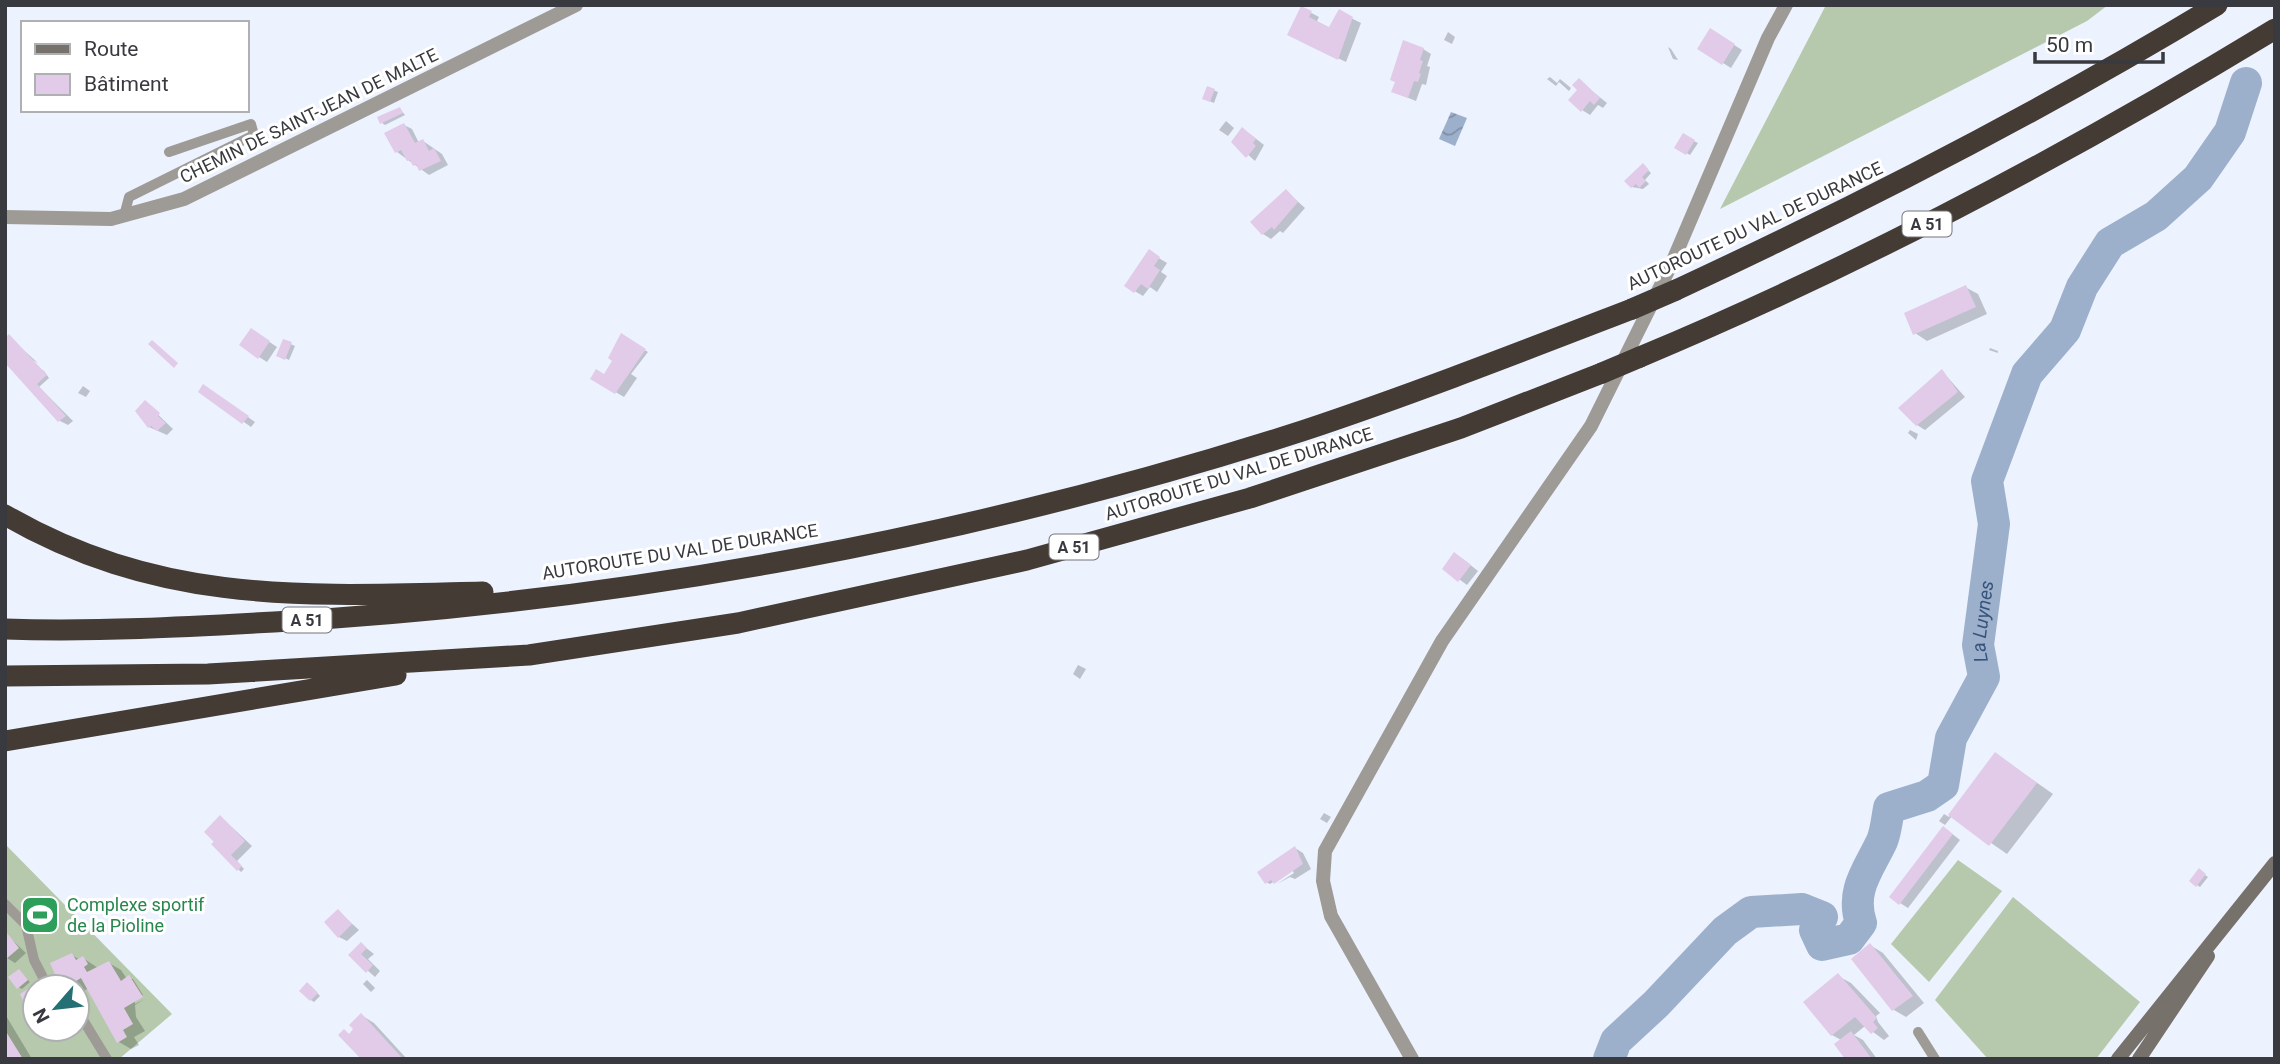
<svg xmlns="http://www.w3.org/2000/svg" width="2280" height="1064" font-family="Roboto,sans-serif">
	<defs>
		<pattern id="water-waves" width="16" height="10" patternUnits="userSpaceOnUse" patternTransform="scale(1.75)"><rect width="16" height="10" fill="#9cb0cc"/><path d="M0 5q4-4 8 0t8 0" fill="none" stroke="#8090a7"/></pattern>
	</defs>
	<rect width="100%" height="100%" fill="#ecf2fe"/>
	<path fill="#b6c9ac" fill-rule="evenodd" d="M1826,5h282l-21,16 -367,188z
		M5,844l167,170 -53,45h-114zM35,987h42v42h-42z
		M1958,860l44,31 -73,91 -38,-38z
		M2013,897l127,105 -44,57h-108l-53,-59z"/>
	<path fill="url(#water-waves)" d="M1451,112l16,6 -12,28 -16,-7z"/>
	<path fill="#0003" d="M1302,8l17,9 -2,4 12,8 10,-17 22,11 -15,39 -48,-23z
		M1711,30l31,20 -11,18 -32,-20z
		M1448,32l7,5 -3,7 -8,-4z
		M1668,47l3,2 7,11 -5,-1z
		M1423,49l8,5 -4,12 3,1 -4,18 -4,-1 -6,17 -15,-6z
		M1550,77l7,6 3,-4 11,9 -2,3 -10,-9 -3,4 -9,-7z
		M1587,87l20,16 -4,5 -5,-3 -8,10 -8,-5z
		M1208,88l10,4 -4,11 -7,-3z
		M400,109l5,6 -20,10 -3,-2z
		M1226,121l8,7 -6,8 -9,-6z
		M404,125l8,4 7,14 4,-2 19,13 6,11 -19,10 -32,-23z
		M1250,134l14,11 -9,16 -22,-20z
		M1683,136l15,7 -8,12 -14,-8z
		M1646,168l5,5 -6,7 4,4 -6,5 -11,-2z
		M1286,191l19,17 -22,25 -3,-2 -9,8 -8,-5z
		M1149,252l18,11 -6,9 6,4 -10,16 -7,-5 -7,9 -17,-10z
		M1965,287l13,7 9,20 -60,27 -12,-8z
		M259,335l18,12 -10,15 -8,-5z
		M621,336l27,16 -17,22 6,4 -13,19 -32,-19 12,-2 11,-16z
		M9,337l29,26 -7,-4 -2,3 15,9 5,7 -10,9 34,34 -5,4 -8,-4 -55,-60z
		M284,341l11,5 -6,14 -10,-5z
		M1990,348l8,3v2l-9,-3z
		M1942,371l23,26 -40,33 -8,-5z
		M83,386l7,5 -4,6 -8,-4z
		M200,391h11l44,31 -4,5z
		M146,403l27,26 -6,6 -18,-8z
		M1910,430l8,4 -2,6 -8,-7z
		M1463,559l15,12 -11,14 -23,-17z
		M1078,665l8,4 -6,10 -7,-5z
		M1996,754l57,40 -46,60 -55,-38 -7,9 -6,-4 5,-7 5,3z
		M1324,813l7,4 -4,6 -7,-4z
		M221,817l31,29 -15,15 7,8 -3,3 -28,-28z
		M1951,833l9,7 -52,68 -8,-5z
		M1295,848l8,5 8,16 -16,10 -5,-2 -13,7 17,-11 -2,-3 -22,14 -4,-2z
		M2202,873l6,4 -8,10 -3,-2z
		M338,911l21,19 -12,11 -8,-4z
		M7,935l19,18 -11,10 -8,-5z
		M361,944l13,10 -6,5 12,12 -5,6 -25,-22z
		M1870,945l13,8 41,50 -18,14 -12,-7z
		M72,955l8,5 3,-2 15,10 11,-5 12,7 6,9h6l10,16 -8,5v4l10,-5 -10,6 1,12 9,14 -11,6 5,8 -8,4 -12,-7 -30,-54 -9,5 -3,-6h-14z
		M19,971l11,11 -8,7 -4,-2z
		M1838,976l13,7 29,30 -4,3 2,6 11,14 -5,4 -19,-14 -11,9 9,5 14,19h-30l-6,-19 -9,-5z
		M367,980l8,8 -4,4 -8,-8z
		M311,986l9,10 -6,6 -3,-2z
		M5,1014l27,45h-27z
		M361,1015l13,8 33,36h-44l-19,-28 6,4z"/>
	<g fill="none" stroke-linecap="round" stroke-linejoin="round">
		<path stroke="#9cb0cc" stroke-width="32" id="s1" d="M1609,1059l7,-18 40,-37 69,-73 26,-19 51,-3 20,8 -7,13 7,15 27,-6 12,-16c-11,-33 8,-54 21,-82 4,-10 5,-22 7,-33l38,-12 16,-11 8,-47 33,-61 -6,-32 16,-121 -7,-43 40,-107 38,-44 17,-43 28,-44 46,-27 42,-38 32,-46 16,-49"/>
	</g>
	<path fill="#e1cbe8" d="M1301,6l11,5 -3,6 20,10 10,-18 14,8 -15,43 -51,-25z
		M1710,28l25,16 -13,21 -25,-16z
		M1403,40l21,8 -4,12 3,1 -4,12 2,1 -3,8 -4,-1 -6,17 -17,-6 4,-10 -5,-2z
		M1579,78l21,20 -6,7 -4,-4 -9,11 -13,-12 9,-10 -5,-5z
		M1207,86l8,3 -5,13 -8,-3z
		M400,107l3,6 -23,11 -3,-7z
		M404,123l11,20 8,-4 6,12 5,-3 7,13 -22,10 -3,-7 -3,2 -3,-6 -3,1 -6,-11 -6,3 -11,-20z
		M1242,127l14,12 -3,4 3,3 -10,12 -15,-16z
		M1683,133l12,7 -9,15 -12,-7z
		M1643,163l6,7 -7,7 4,4 -7,7 -3,-4 -5,4 -7,-7z
		M1286,189l12,13 -24,28 -2,-3 -10,8 -12,-13z
		M1149,249l11,8 -6,9 6,4 -12,19 -7,-5 -7,9 -10,-7z
		M1966,285l10,22 -63,28 -9,-22z
		M251,328l19,13 -12,18 -19,-14z
		M621,333l25,16 -31,45 -25,-15 6,-10 8,5 8,-13 -4,-3z
		M9,334l38,41 -10,9 29,32 -8,6 -53,-59v-25z
		M283,339l9,3 -7,18 -9,-4z
		M152,340l26,23 -4,5 -26,-24z
		M1942,369l16,23 -42,34 -18,-18z
		M203,384l46,32 -7,8 -44,-32z
		M145,400l15,13 -2,3 8,7 -9,8 -6,-5 -3,2 -13,-17z
		M1454,552l17,13 -13,17 -16,-13z
		M1995,752l42,31 -48,63 -41,-31z
		M220,815l25,26 -14,14 11,11 -5,5 -26,-27 3,-2 -10,-10z
		M1943,826l10,8 -54,71 -10,-8z
		M1295,846l8,18 -29,20 -3,-4 -6,4 -8,-12z
		M2199,868l7,6 -10,13 -7,-6z
		M338,909l14,15 -14,14 -14,-16z
		M7,933l12,15 -14,12v-26z
		M361,942l6,6 -6,6 12,11 -7,8 -18,-18z
		M1870,943l43,53 -21,15 -41,-52z
		M72,953l4,7 7,-4 5,8 -4,3 3,5 22,-11 12,20 8,-6 14,22 -19,11 9,16 -10,6 4,7 -10,6 -36,-65 -15,9h-5l-4,-8 -7,-16z
		M19,969l9,11 -11,9 -9,-12z
		M1838,973l39,45 -4,4 5,6 -7,6 -16,-17 -24,19 -28,-34z
		M307,982l11,11 -8,8 -11,-10z
		M31,987l4,7v20l-5,3 -10,-23z
		M361,1013l42,46h-42l-23,-24 6,-6 5,5 4,-5 -4,-4z
		M5,1030l18,29h-18z
		M1851,1031l21,28h-27l-11,-15z"/>
	<g fill="none" stroke-linecap="round" stroke-linejoin="round">
		<path stroke="#9e9a96" stroke-width="10" d="M124,216l5,-19 125,-62 -3,-11 -82,28
			M5,904l21,21 8,35 14,27
			M77,1010l30,49
			M1918,1032l17,27"/>
		<path stroke="#9e9a96" stroke-width="14" d="M5,217l106,2 73,-20 392,-194
			M1412,1059l-81,-143 -8,-35 2,-30 117,-210 149,-215 81,-163 96,-225 18,-33"/>
		<path stroke="#77716b" stroke-width="14" d="M2118,1059l157,-196
			M2139,1059l69,-103"/>
		<path stroke="#433b34" stroke-width="21" d="M1676,290c185,-86 366,-179 541,-285
			M1640,357c220,-92 431,-204 635,-328
			M5,515c158,91 304,81 478,77
			M5,629c89,3 180,-2 269,-7 348,-20 696,-84 1028,-191 111,-37 221,-80 330,-122
			M5,676l203,-2 321,-19 209,-32 289,-63 223,-62 211,-70 141,-55
			M5,741l391,-66"/>
		<path stroke="#433b34" stroke-width="21" d="M1632,309l44,-19
			M1602,373l38,-16"/>
	</g>
	<defs>
		<symbol id="stadium-square" viewBox="-11 -11 22 22"><rect x="-9" y="-9" width="18" height="18" rx="4" fill="#2e9e5b" stroke="#fff"/><path d="M0-5a6.5 5 0 1 0 0 10a6.5 5 0 1 0 0-10ZM-3.5-1.8h7v3.6h-7Z" fill="#fff"/></symbol>
	</defs>
	<g fill-rule="evenodd">
		<use href="#stadium-square" x="18" y="893" width="44" height="44"/>
	</g>
	<g text-anchor="middle" stroke-width="6" stroke-linejoin="round" paint-order="stroke">
		<g fill="#fff" stroke="#747579" stroke-width="2">
			<rect x="1902.5" y="211.5" width="49" height="25" rx="5"/>
			<rect x="1049.5" y="534.5" width="49" height="25" rx="5"/>
			<rect x="282.5" y="607.5" width="49" height="25" rx="5"/>
		</g>
		<g font-size="16" font-weight="bold" fill="#383a3f">
			<text x="1927" y="230">A 51</text>
			<text x="1074" y="553">A 51</text>
			<text x="307" y="626">A 51</text>
		</g>
		<g font-size="18" fill="#383a3f" stroke="#fff">
			<text transform="translate(309 116) rotate(-26)" y="6">CHEMIN DE SAINT-JEAN DE MALTE</text>
			<text transform="translate(1755 226) rotate(-25)" y="6">AUTOROUTE DU VAL DE DURANCE</text>
			<text transform="translate(1239 474) rotate(-17)" y="6">AUTOROUTE DU VAL DE DURANCE</text>
			<text transform="translate(680 552) rotate(-9)" y="6">AUTOROUTE DU VAL DE DURANCE</text>
		</g>
		<g font-size="18" fill="#27864d" stroke="#fff" text-anchor="start">
			<text x="67" y="911">Complexe sportif<tspan x="67" dy="21">de la Pioline</tspan></text>
		</g>
		<g font-size="19" font-style="italic" fill="#37537c" stroke="#fff">
			<text dy="7" stroke="none"><textPath href="#s1" startOffset="712">La Luynes</textPath></text>
		</g>
	</g>
	<rect width="2280" height="1064" fill="none" stroke="#383a3f" stroke-width="14"/>
	<rect x="21" y="21" width="228" height="91" fill="#ffffff" stroke="#afb0b2" stroke-width="2"/>
	<rect x="35" y="44" width="35" height="10" fill="#77716b" stroke="#afb0b2" stroke-width="2"/>
	<text x="84" y="56" font-size="21" fill="#383a3f">Route</text>
	<rect x="35" y="74" width="35" height="21" fill="#e1cbe8" stroke="#afb0b2" stroke-width="2"/>
	<text x="84" y="91" font-size="21" fill="#383a3f">Bâtiment</text>
	<g transform="translate(56 1008) rotate(242)"><circle r="33" fill="#ffffff" stroke="#afb0b2" stroke-width="2"/>
	<path d="M0-5L12 26L0 18L-12 26Z" fill="#257074"/>
	<text y="-10" font-size="19" font-weight="bold" text-anchor="middle" fill="#383a3f">N</text>
	</g>
	<path d="M2035 52v10h128v-10" fill="none" stroke="#383a3f" stroke-width="3.5"/>
	<text x="2046" y="52" font-size="21" fill="#383a3f" stroke="#ffffff" stroke-width="5" paint-order="stroke">50 m</text>
</svg>
